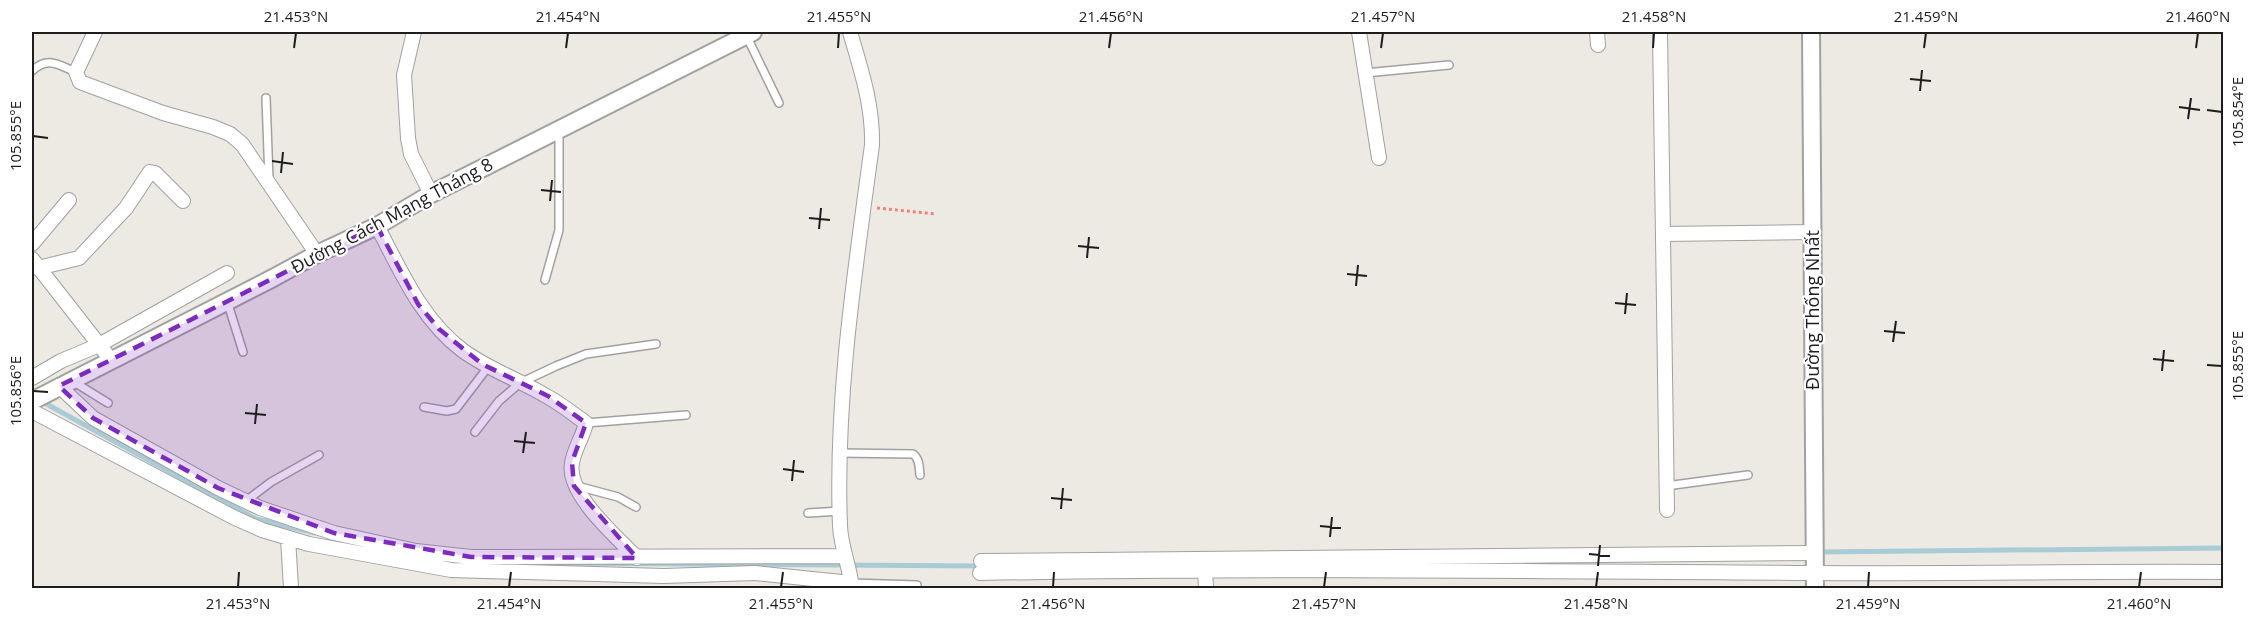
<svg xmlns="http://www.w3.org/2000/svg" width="2255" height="620" font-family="'Open Sans',sans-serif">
	<rect width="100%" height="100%" fill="#edeae4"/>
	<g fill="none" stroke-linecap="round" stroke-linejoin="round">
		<path stroke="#a9cbd6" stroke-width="5" d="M41,401l215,118 59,14
			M1817,552l407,-4
			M440,562l27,1
			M542,563l441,3"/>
		<defs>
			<path id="service" d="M746,35l33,68
				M32,71c16,-15 26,-6 44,1
				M1365,73l84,-8
				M266,98l3,81
				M545,280l14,-50v-98
				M227,301l16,51
				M74,382l34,21
				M424,407l23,4 9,-2 32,-42
				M586,423l100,-8
				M475,432l24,-31 21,-18 36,-17 30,-12 70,-10
				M839,453l74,1c7,5 6,14 7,21
				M577,486l41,11 18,10
				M1666,486l82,-11
				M246,501l25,-19 48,-27
				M808,513l33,-2
				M851,583l66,2"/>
			<path id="minor" d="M95,32l-19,40 4,10 83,31 50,14 17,7 12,10 75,110
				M414,32l-10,43 4,63 3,16 20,40
				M850,32c11,38 23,73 22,113 -17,126 -37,253 -32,381 1,22 10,41 12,62
				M1359,32l20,126
				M1597,32l1,13
				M1660,32l7,478
				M377,226c24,45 44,93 85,124 27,20 58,30 86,47 13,7 25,17 38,26 -3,14 -12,26 -14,40 -6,31 45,74 65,95
				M1663,234l150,-2
				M32,244l37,-44
				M32,259l79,101
				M38,268l41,-10 47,-50 24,-36 5,1 28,28
				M32,378l29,-17 38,-16 128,-72
				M59,386l34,32 125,70 42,20 74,25 82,18 55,6 374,-1
				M32,411l201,106 29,13 47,14 142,26 213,6 91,-3 96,10
				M288,538l3,50
				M981,561l834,-8
				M1205,571l1,17
				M980,573c277,-5 554,-2 831,0 138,1 275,-2 413,-1"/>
			<path id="tertiary" d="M1811,32l4,556
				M32,401l241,-123 44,-24 60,-28 54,-32 322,-162"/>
		</defs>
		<use href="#service" stroke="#a1a1a1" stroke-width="10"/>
		<use href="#minor" stroke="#a1a1a1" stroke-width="16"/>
		<use href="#tertiary" stroke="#a1a1a1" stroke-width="20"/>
		<path stroke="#ea8678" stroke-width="3" stroke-dasharray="3 3" stroke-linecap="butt" d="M877,208l59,6"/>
		<use href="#service" stroke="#fff" stroke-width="7"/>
		<use href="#minor" stroke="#fff" stroke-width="14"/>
		<use href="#tertiary" stroke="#fff" stroke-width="16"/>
	</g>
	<path fill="#7b2cbf" fill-opacity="0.2" stroke="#7b2cbf" stroke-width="4.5" stroke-dasharray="12 8" stroke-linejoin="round" d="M377,226l41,78 21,25 43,35 66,32 38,27 -14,39 2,24 63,72 -166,-1 -137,-24 -116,-45 -125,-70 -34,-32z"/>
	<path fill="none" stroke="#1d1d1d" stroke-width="2" d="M294,48l2,-15M566,48l2,-15M838,48l1,-15M1109,48l2,-15M1381,48l2,-15M1653,48l1,-15M1924,48l2,-15M2196,48l2,-15M1910,79l21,2M1920,91l2,-21M2179,107l21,3M2207,110l15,2M2188,119l3,-21M33,136l15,2M272,161l21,3M281,173l2,-21M541,190l20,2M550,201l2,-21M809,218l21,2M819,229l2,-21M1078,246l21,2M1087,258l2,-21M1347,274l20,2M1356,286l2,-21M1615,303l21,2M1625,314l2,-21M1884,331l21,2M1893,342l3,-21M2153,359l21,2M2207,365l15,1M2162,371l2,-21M33,391l15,1M245,413l21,2M255,424l2,-20M514,441l21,2M523,453l3,-21M783,469l21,3M792,481l2,-21M1051,498l21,2M1061,509l2,-21M1320,526l21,2M1330,537l2,-20M1589,554l21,2M1598,566l2,-21M238,587l1,-15M509,587l2,-15M781,587l2,-15M1053,587l1,-15M1324,587l2,-15M1596,587l2,-15M1868,587l1,-15M2139,587l2,-15"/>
	<g text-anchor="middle" stroke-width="4.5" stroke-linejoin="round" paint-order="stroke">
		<g font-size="18" fill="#1d1d1d" stroke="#fff">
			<text transform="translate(392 216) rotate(-28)" y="6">Đường Cách Mạng Tháng 8</text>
			<text transform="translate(1813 310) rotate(-90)" y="6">Đường Thống Nhất</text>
		</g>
	</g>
	<rect width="2255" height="620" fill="none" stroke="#ffffff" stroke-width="66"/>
	<rect x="33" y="33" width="2189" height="554" fill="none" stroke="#1d1d1d" stroke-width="2"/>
	<g font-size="15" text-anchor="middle" fill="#1d1d1d">
		<text x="296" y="22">21.453°N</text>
		<text x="568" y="22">21.454°N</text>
		<text x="839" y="22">21.455°N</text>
		<text x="1111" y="22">21.456°N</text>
		<text x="1383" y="22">21.457°N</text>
		<text x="1654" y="22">21.458°N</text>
		<text x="1926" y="22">21.459°N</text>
		<text x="2198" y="22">21.460°N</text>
		<text transform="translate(2238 112) rotate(-90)" y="5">105.854°E</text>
		<text transform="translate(16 136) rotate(-90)" y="5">105.855°E</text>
		<text transform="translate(2238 366) rotate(-90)" y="5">105.855°E</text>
		<text transform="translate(16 391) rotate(-90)" y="5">105.856°E</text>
		<text x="238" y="609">21.453°N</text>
		<text x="509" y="609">21.454°N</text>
		<text x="781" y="609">21.455°N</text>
		<text x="1053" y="609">21.456°N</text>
		<text x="1324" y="609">21.457°N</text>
		<text x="1596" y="609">21.458°N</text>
		<text x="1868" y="609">21.459°N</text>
		<text x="2139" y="609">21.460°N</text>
	</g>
</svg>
